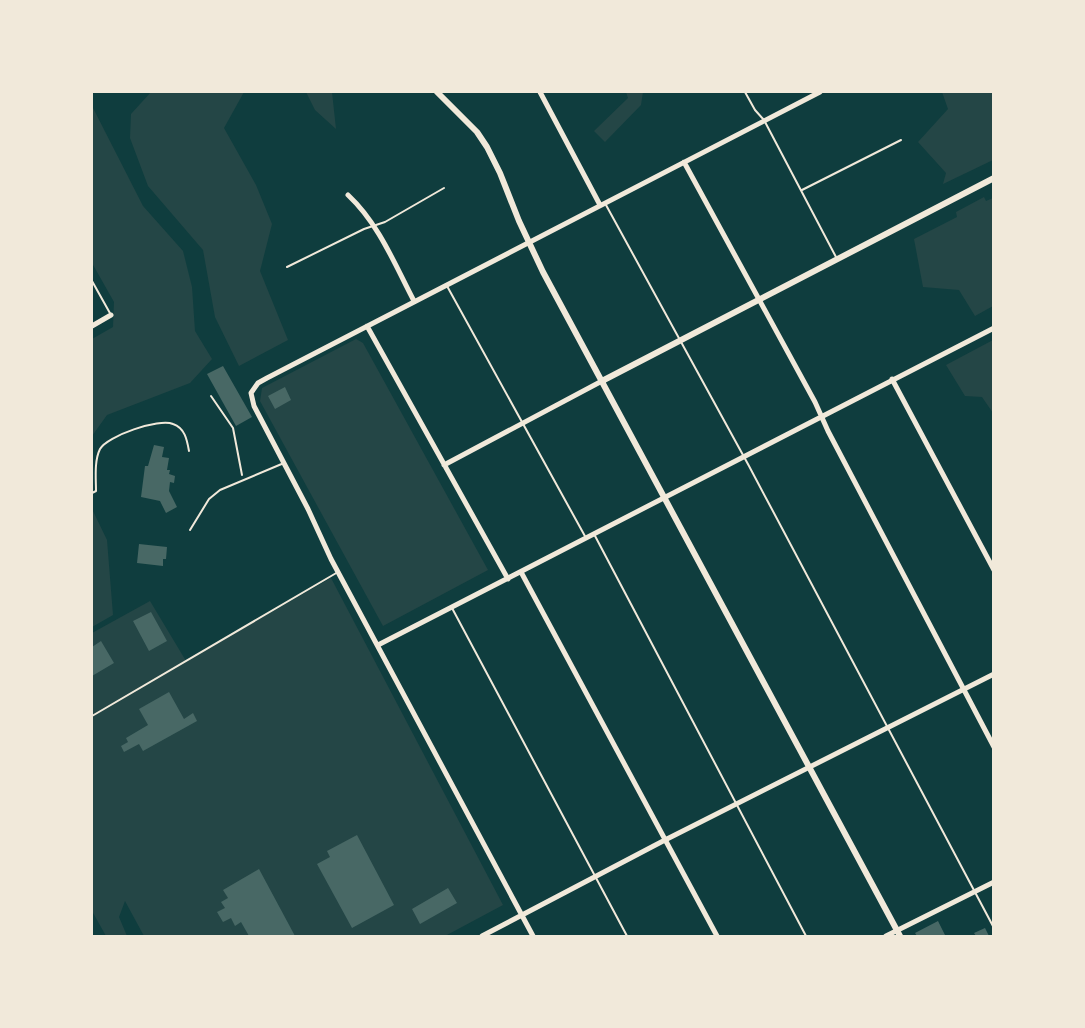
<svg xmlns="http://www.w3.org/2000/svg" width="1085" height="1028" font-family="'PT Sans',sans-serif">
	<rect width="100%" height="100%" fill="#0f3d3e"/>
	<path fill="#244646" d="M151,92h93l-20,36 32,57 16,39 -12,47 28,69 -49,26 -24,-49 -12,-67 -55,-64 -18,-48 1,-24z
		M306,92h26l4,37 -21,-19z
		M626,92h17l-2,13 -36,37 -11,-11 34,-33z
		M942,92h52l-1,68 -50,24 3,-11 -28,-31 30,-33z
		M92,106l51,100 40,45 9,36 3,44 17,28 -22,24 -83,32 -15,21v-97l21,-12 1,-25 -22,-39z
		M984,197l2,4 7,-3v108l-18,10 -16,-26 -36,-3 -9,-48 43,-22 -1,-5z
		M356,339l7,4 125,227 -105,56 -123,-225 2,-13z
		M993,340v73l-11,-16 -17,-1 -19,-31z
		M92,509l15,31 6,75 -21,12z
		M331,578l172,327 -58,31h-301l-19,-35 -6,16 8,19h-21l-14,-25v-278l58,-32 36,60z"/>
	<path fill="#486865" d="M223,366l29,51 -16,9 -29,-52z
		M285,387l6,13 -16,9 -7,-13z
		M154,445l10,2 -2,10 7,1 -2,12h3l-1,4 6,2 -1,7 -4,-1 -1,9 8,16 -11,6 -6,-12 -19,-4 4,-31h3z
		M139,544l28,3 -1,12h-3v7l-26,-3z
		M151,612l16,29 -18,10 -16,-30z
		M101,641l13,22 -22,13v-29z
		M169,692l15,27 9,-6 4,8 -54,30 -4,-7 -15,8 -3,-6 7,-4 -2,-4 22,-13 -9,-16z
		M357,835l37,70 -42,23 -35,-64 13,-7 -3,-6z
		M259,869l36,67h-46l-8,-14 -6,4 -4,-8 -8,4 -6,-10 8,-4 -4,-6 7,-4 -5,-8z
		M448,888l9,15 -37,21 -8,-15z
		M938,921l7,14 -28,1 -2,-3z
		M985,928l4,8h-13l-2,-3z"/>
	<g fill="none" stroke-linecap="round" stroke-linejoin="round">
		<path stroke="#f1e9da" stroke-width="2" d="M211,396l22,32 9,47
			M92,493l4,-2c0,-12 -2,-30 4,-42 7,-13 59,-31 73,-25 12,4 14,16 16,27"/>
		<path stroke="#f1e9da" stroke-width="2" d="M745,92l10,18 9,10 72,137
			M802,190l99,-50
			M606,205l143,261 245,462
			M287,267l77,-38 21,-7 59,-34
			M92,281l19,34
			M447,286l139,252
			M190,530l19,-31 11,-9 64,-27
			M594,534l212,402
			M452,608l175,328
			M92,716l246,-144"/>
		<path stroke="#f1e9da" stroke-width="5" d="M540,92l60,113
			M684,162l131,240 13,29 166,316
			M348,195c31,29 47,70 66,106
			M92,326l19,-11
			M367,326l141,253
			M892,379l102,191
			M444,465l158,-84
			M521,572l196,364
			M378,645l616,-317
			M482,936l183,-96 329,-166
			M533,936l-202,-377 -23,-50 -54,-103 -3,-13 7,-10 9,-5 553,-286
			M886,936l108,-54"/>
		<path stroke="#f1e9da" stroke-width="6" d="M437,92l40,40 10,15 13,26 19,48 24,51 357,664
			M602,381l392,-203"/>
	</g>
	<rect width="1085" height="1028" fill="none" stroke="#f1e9da" stroke-width="186"/>
</svg>
